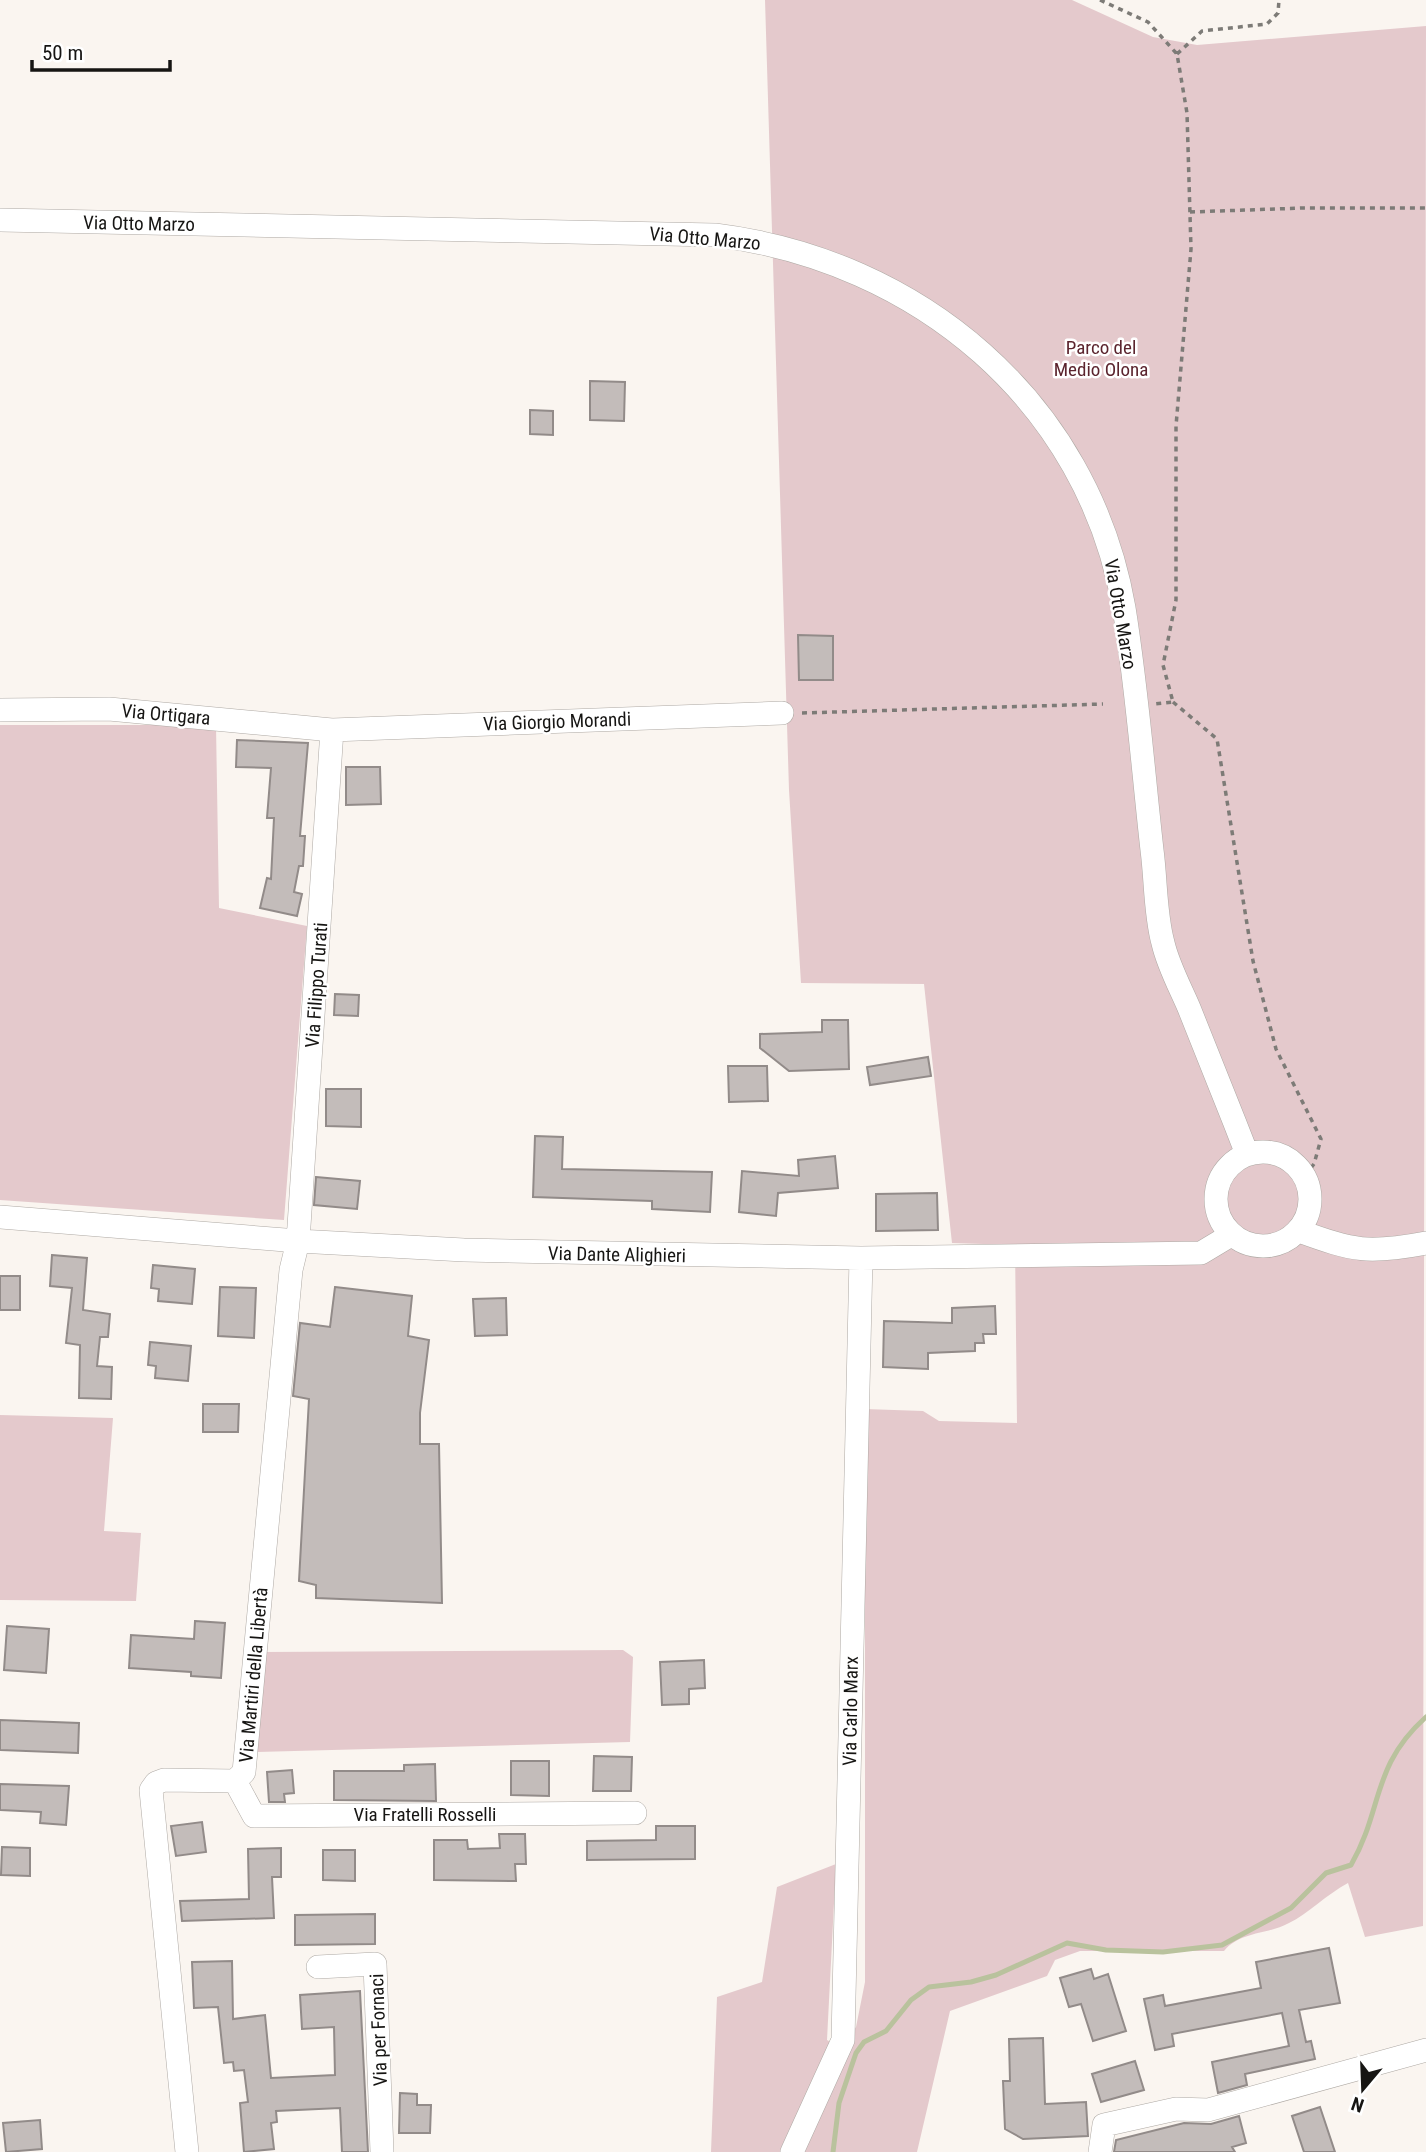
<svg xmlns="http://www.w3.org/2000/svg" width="1426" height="2152" font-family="'Roboto Condensed',sans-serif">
	<rect width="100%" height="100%" fill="#faf5f0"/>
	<path fill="#e4c9cc" d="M765,0h307l81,37 44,8 229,-19 -3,1900 -58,11 -17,-54c-21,11 -40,31 -59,40 -22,12 -48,8 -65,28h-144l-25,9 -8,16 -97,35 -33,141h-206l6,-155 45,-15 15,-95 59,-23 -9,176 14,8 15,-21 9,-45v-573l58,2 16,10 78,2 -2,-178 -63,-2 -28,-259 -123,-1 -12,-193z
		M0,725h216l3,183 88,18 -23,294 -284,-20z
		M0,1415l113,3 -9,113 37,2 -5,68 -136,-1z
		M623,1650l10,7 -3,85 -373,10 5,-100z"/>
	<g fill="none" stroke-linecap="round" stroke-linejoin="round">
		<path stroke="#b9c29d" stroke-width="5" d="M833,2152l6,-49 17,-50 8,-11 22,-11 25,-31 18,-13 42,-5 25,-7 71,-32 39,7 57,2 59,-7 69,-37 35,-35 25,-8c32,-55 20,-99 75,-148"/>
	</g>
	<path fill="#c3bcba" stroke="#928b89" stroke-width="2" d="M590,381l35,1 -1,39 -34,-1z
		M530,410l23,1v24l-23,-1z
		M798,635l35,1v44h-34z
		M237,740l71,3 -8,93h5l-2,30h-4l-5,26 8,2 -5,22 -37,-8 7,-30 4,1 3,-61h-7l4,-50 -35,-1z
		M346,767h34l1,37 -35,1z
		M335,994l24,1 -1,21 -24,-1z
		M822,1020h26l1,49 -60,2 -29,-23v-14l62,-2z
		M928,1057l3,19 -61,9 -3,-18z
		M728,1066h39l1,35 -39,1z
		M326,1089h35v38l-35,-1z
		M535,1136l28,1 -1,32 150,3 -2,40 -58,-3v-8l-119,-4z
		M835,1156l3,32 -60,5 -2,23 -37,-4 3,-41 57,5 -1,-16z
		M316,1177l44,4 -3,28 -43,-4z
		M937,1193l1,37 -62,1v-37z
		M52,1255l35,3 -4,52 27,4 -2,23h-8l-3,29 15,1 -1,32 -32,-1 1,-53 -14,-2 6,-55 -22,-2z
		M153,1265l42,4 -3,35 -34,-3 1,-12 -8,-1z
		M0,1276h20v34h-20z
		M220,1287l36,1 -2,50 -36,-2z
		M335,1287l77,9 -4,40 21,4 -9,73v31h19l3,159 -126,-5v-13l-17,-4 10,-182 -16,-3 7,-73 30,4z
		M506,1298l1,37 -32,1 -2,-37z
		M995,1306l1,28h-13l1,9h-9v8l-47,2v16l-45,-2 1,-46 68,2v-15z
		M150,1342l41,4 -3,35 -33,-3 1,-12 -8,-1z
		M203,1404h36l-1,28h-35z
		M195,1621l30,2 -4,55 -30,-2v-4l-62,-4 2,-33 63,4z
		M7,1626l42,3 -3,44 -42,-3z
		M704,1660l1,28 -16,1v15l-27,1 -2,-43z
		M0,1720l79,3 -1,30 -78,-3z
		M594,1756l38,1 -1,34h-38z
		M511,1761h38v35l-38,-1z
		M435,1764l1,37 -102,-1v-29h70v-6z
		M292,1770l2,23 -10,1 1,8h-16l-2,-30z
		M0,1784l69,2 -3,39 -26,-2 1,-11 -41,-2z
		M202,1822l4,30 -30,4 -5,-30z
		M656,1826h39v33l-108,1v-19l69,-1z
		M499,1834h26l1,30h-11l1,17 -82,-1v-40h33l1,9 32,-1z
		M2,1847l28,1v28l-29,-1z
		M281,1848v29h-9l2,41 -92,3 -2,-20 69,-2 -1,-50z
		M323,1850h32v31l-32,-1z
		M375,1914v30l-80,1v-30z
		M1329,1948l11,55 -41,7 7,32 5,-1 4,18 -70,15 2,11 -29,8 -6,-31 77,-16 -7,-33 -110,21 2,12 -19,4 -11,-51 19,-4 2,11 96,-18 -5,-26z
		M232,1961l1,58 32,-4 6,63 64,-3 -1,-48 -32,2 -2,-34 60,-4 8,161h-26l-2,-44 -64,3 1,11 -6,1 3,26 -30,3 -4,-49 8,-1 -4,-32 -10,1 -1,-9 -9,1 -6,-56 -24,1 -2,-46z
		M1091,1969l3,10 14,-5 18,57 -33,10 -12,-37 -12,3 -9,-29z
		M1043,2038l2,66 41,-2 2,34 -65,3 -18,-10 -2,-48h7l-1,-42z
		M1135,2061l9,29 -43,12 -9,-28z
		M400,2093l17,1v11h14l-1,28h-31z
		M1320,2107l15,45h-31l-12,-36z
		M1239,2116l7,27 -14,4 3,5h-121l2,-12 68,-17 27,1z
		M40,2120l2,29 -36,3 -3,-29z"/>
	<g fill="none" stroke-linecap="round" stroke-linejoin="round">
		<defs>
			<path id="minor" d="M0,220l715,15c203,25 373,166 409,373 13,80 19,162 28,242 4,30 3,64 11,93 5,22 17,44 26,65 19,48 39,97 58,146
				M0,710l109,-1 223,21 450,-17
				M1216 1199a47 47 0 1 1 94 0a47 47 0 1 1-94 0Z
				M0,1217l298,24 166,9 397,8 340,-5 30,-18
				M1299,1231c55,20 69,23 127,12
				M235,1781l19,35 381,-3
				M318,1967l57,-3 7,188
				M187,2152l-36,-362 5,-7 8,-3 71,1 9,-9 47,-502 7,-29 34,-511
				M792,2152l51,-112 18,-782
				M1100,2152l4,-27 72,-16 32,1 218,-60"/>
		</defs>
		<use href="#minor" stroke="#aea9a4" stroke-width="24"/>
		<path stroke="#7d7b77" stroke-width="3.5" stroke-dasharray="5 5" stroke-linecap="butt" d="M1100,0l48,22 29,32 10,59 4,136 -15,177v174l-13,65 10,37 -18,2
			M1177,54l25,-23 65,-7 11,-11 1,-13
			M1190,212l113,-4h123
			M1173,702l44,37 36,222 23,88 45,90 -7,25 -9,12
			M802,713l301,-9"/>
		<use href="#minor" stroke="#fff" stroke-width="23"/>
	</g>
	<g text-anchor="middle" stroke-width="5" stroke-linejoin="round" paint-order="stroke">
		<g font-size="19" fill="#161513" stroke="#fff">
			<text transform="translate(139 223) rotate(1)" y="7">Via Otto Marzo</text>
			<text transform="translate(705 238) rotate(5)" y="7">Via Otto Marzo</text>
			<text transform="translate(1121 614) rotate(80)" y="7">Via Otto Marzo</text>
			<text transform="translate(166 714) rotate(5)" y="7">Via Ortigara</text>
			<text transform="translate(557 721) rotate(-2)" y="7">Via Giorgio Morandi</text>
			<text transform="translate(316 985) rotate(-86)" y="7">Via Filippo Turati</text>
			<text transform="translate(617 1254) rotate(1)" y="7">Via Dante Alighieri</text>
			<text transform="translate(253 1675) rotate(-85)" y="7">Via Martiri della Libertà</text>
			<text transform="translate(850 1711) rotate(-89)" y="7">Via Carlo Marx</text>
			<text x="425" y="1821">Via Fratelli Rosselli</text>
			<text transform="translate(378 2030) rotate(-92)" y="7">Via per Fornaci</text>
		</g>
		<g font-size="19" fill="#5b242e" stroke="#fff">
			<text x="1101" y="354">Parco del<tspan x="1101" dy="22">Medio Olona</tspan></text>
		</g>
	</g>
	<g transform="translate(1363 2089) rotate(199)" stroke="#ffffff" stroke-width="5" paint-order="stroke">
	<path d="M0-5L12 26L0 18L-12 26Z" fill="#161513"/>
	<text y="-10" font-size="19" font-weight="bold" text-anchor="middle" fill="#161513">N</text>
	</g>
	<path d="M32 60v10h138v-10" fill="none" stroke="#161513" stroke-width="3.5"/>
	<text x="42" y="60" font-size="21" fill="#161513" stroke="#ffffff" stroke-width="5" paint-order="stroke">50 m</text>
</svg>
